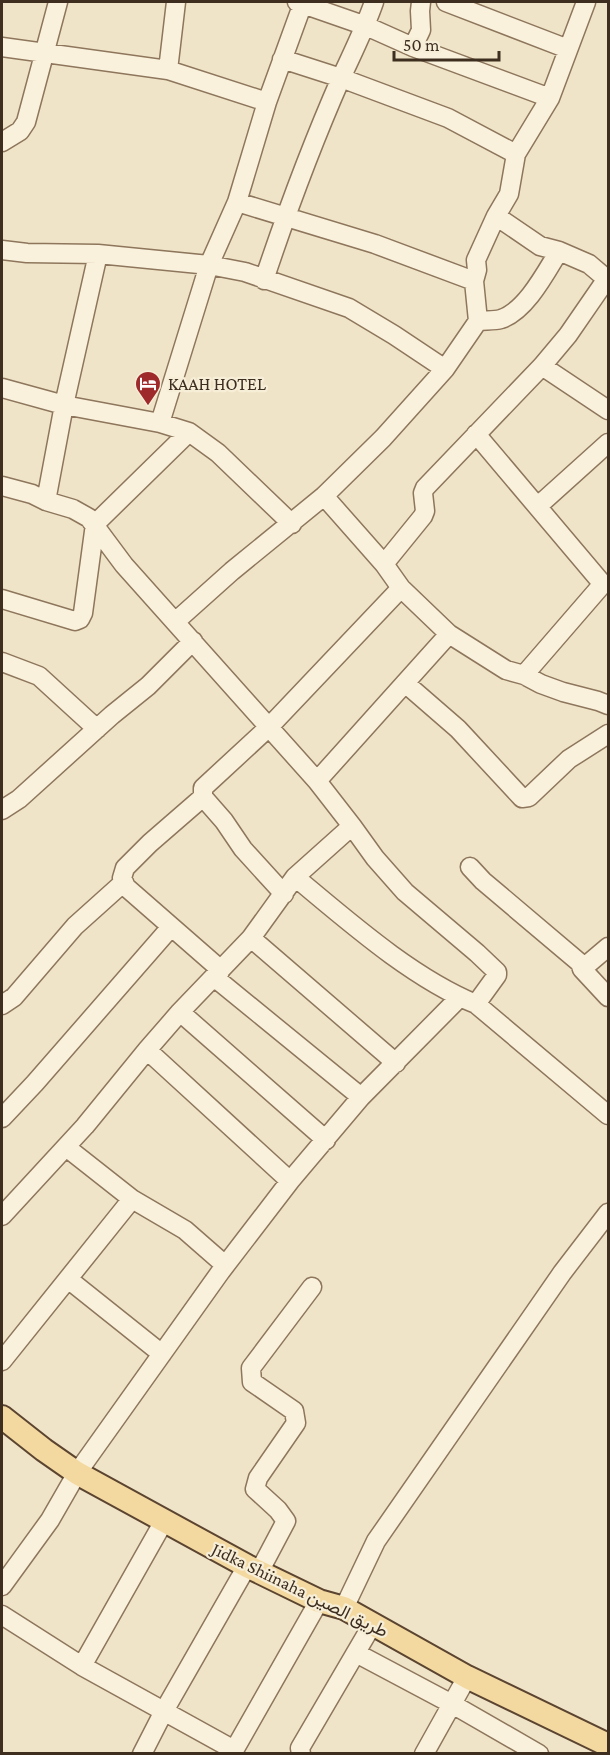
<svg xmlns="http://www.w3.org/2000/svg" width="610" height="1755" font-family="'Crimson Pro',Vazirmatn,serif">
	<rect width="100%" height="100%" fill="#f0e4c8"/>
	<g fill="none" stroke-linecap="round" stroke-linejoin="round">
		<defs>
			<path id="minor" d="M297,2l69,24 47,21 137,51
				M446,2l122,47
				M2,47l166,23 99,32
				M413,47l8,-17 -1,-19 1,-9
				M282,59l59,19 107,40 68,36
				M168,70l8,-68
				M2,142l18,-11 6,-9 32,-120
				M237,202l138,42 99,37
				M496,216l44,30 19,5 30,13 19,16
				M2,250l25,3 71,1 111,11 36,7 104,36 45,27 51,34
				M264,280c23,-69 48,-136 77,-202 12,-26 24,-50 33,-76
				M478,321l-4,-40 3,-11 -1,-10 20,-44 13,-22 7,-40 34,-56 36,-96
				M542,366l66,44
				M2,388l62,17 96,18 29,9 29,21 74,71
				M160,423l49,-158 28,-63 30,-100 36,-99
				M476,434l125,148v4l-77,89
				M2,486l30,8 14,7 27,8 16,9 35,47 193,216 35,45 23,32 30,34 72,61 20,19v3l-21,29
				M324,496l60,68 17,24 48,46 57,36 18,5 17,9 22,8 35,9 10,4
				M46,501l18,-96 34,-151
				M538,506l70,-63
				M384,564l39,-48 2,-5 -2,-18 2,-5 117,-122 26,-31 40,-58
				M2,599l73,22 5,-2 3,-6 12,-89 94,-92
				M175,622l57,-51 92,-75 59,-58 62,-69 33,-48c7,-1 16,0 23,-2 25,-8 45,-47 58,-68
				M2,662l37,14 58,53
				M405,683l53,46 64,69 7,-1 40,-38 39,-25
				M317,781l132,-147
				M203,797l21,24 19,28 41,45
				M2,810l17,-11 93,-84 36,-29 45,-45
				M470,867l13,14 97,82 2,6 26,28
				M295,877c53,44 117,101 181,127l132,111
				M251,938l145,125
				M582,969l26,-22
				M221,970l-95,-83 -4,-9 3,-10 25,-25 53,-46v-9l66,-61 132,-139
				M214,977l147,120
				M2,1005l12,-8 61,-71 49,-44
				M180,1012l146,128
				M147,1050l143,131
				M2,1118l33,-35 136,-156
				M66,1147l66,52 53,31 40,35
				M2,1216l83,-90 62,-76 33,-38 71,-74 44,-61 57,-51
				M68,1279l94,75
				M2,1361l130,-162
				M259,1572l27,-51 -8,-11 -23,-21 3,-11 38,-55 -2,-12 -42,-29 -1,-14 61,-81
				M2,1586l48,-66 27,-47 144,-202 69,-90 71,-84 99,-100
				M344,1608l32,-67 186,-268 46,-60
				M2,1615l80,51 152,84
				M356,1653l96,51 87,50
				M82,1666l82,-145
				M142,1754l22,-43 83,-145
				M232,1754l87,-153
				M301,1754l-1,-6 72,-123
				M424,1754l43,-77"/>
			<path id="major" d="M2,1417l42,33 33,23 170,93 72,35 25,7 123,69 141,68"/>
		</defs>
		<use href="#minor" stroke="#8d765c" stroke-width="21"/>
		<use href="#major" stroke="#5b4430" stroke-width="26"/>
		<use href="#minor" stroke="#faf1dc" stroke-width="18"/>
		<use href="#major" stroke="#f3d9a0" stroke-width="22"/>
	</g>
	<defs>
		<symbol id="hotel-pin" viewBox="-11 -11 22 30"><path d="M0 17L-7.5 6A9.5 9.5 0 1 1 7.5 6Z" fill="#9e2a2b" stroke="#f7eed8"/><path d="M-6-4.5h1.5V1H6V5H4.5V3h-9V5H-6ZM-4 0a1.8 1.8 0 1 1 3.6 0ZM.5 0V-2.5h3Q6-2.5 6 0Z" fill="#fff"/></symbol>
	</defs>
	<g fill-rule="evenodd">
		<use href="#hotel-pin" x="133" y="369" width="30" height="40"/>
	</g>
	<g text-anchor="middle" stroke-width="4.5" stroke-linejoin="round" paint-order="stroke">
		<g font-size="18" fill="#3d2e20" stroke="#f7eed8" text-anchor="start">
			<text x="168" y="390">KAAH HOTEL</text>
		</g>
		<g font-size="18" fill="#3d2e20" stroke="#f7eed8">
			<text transform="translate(300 1590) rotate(26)" y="6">Jidka Shiinaha طريق الصين</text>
		</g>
	</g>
	<rect width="610" height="1755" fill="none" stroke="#3d2e20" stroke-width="6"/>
	<path d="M394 51v9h105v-9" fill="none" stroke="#3d2e20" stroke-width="3"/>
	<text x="403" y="51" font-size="18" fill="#3d2e20" stroke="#f7eed8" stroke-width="4.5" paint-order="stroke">50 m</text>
</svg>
